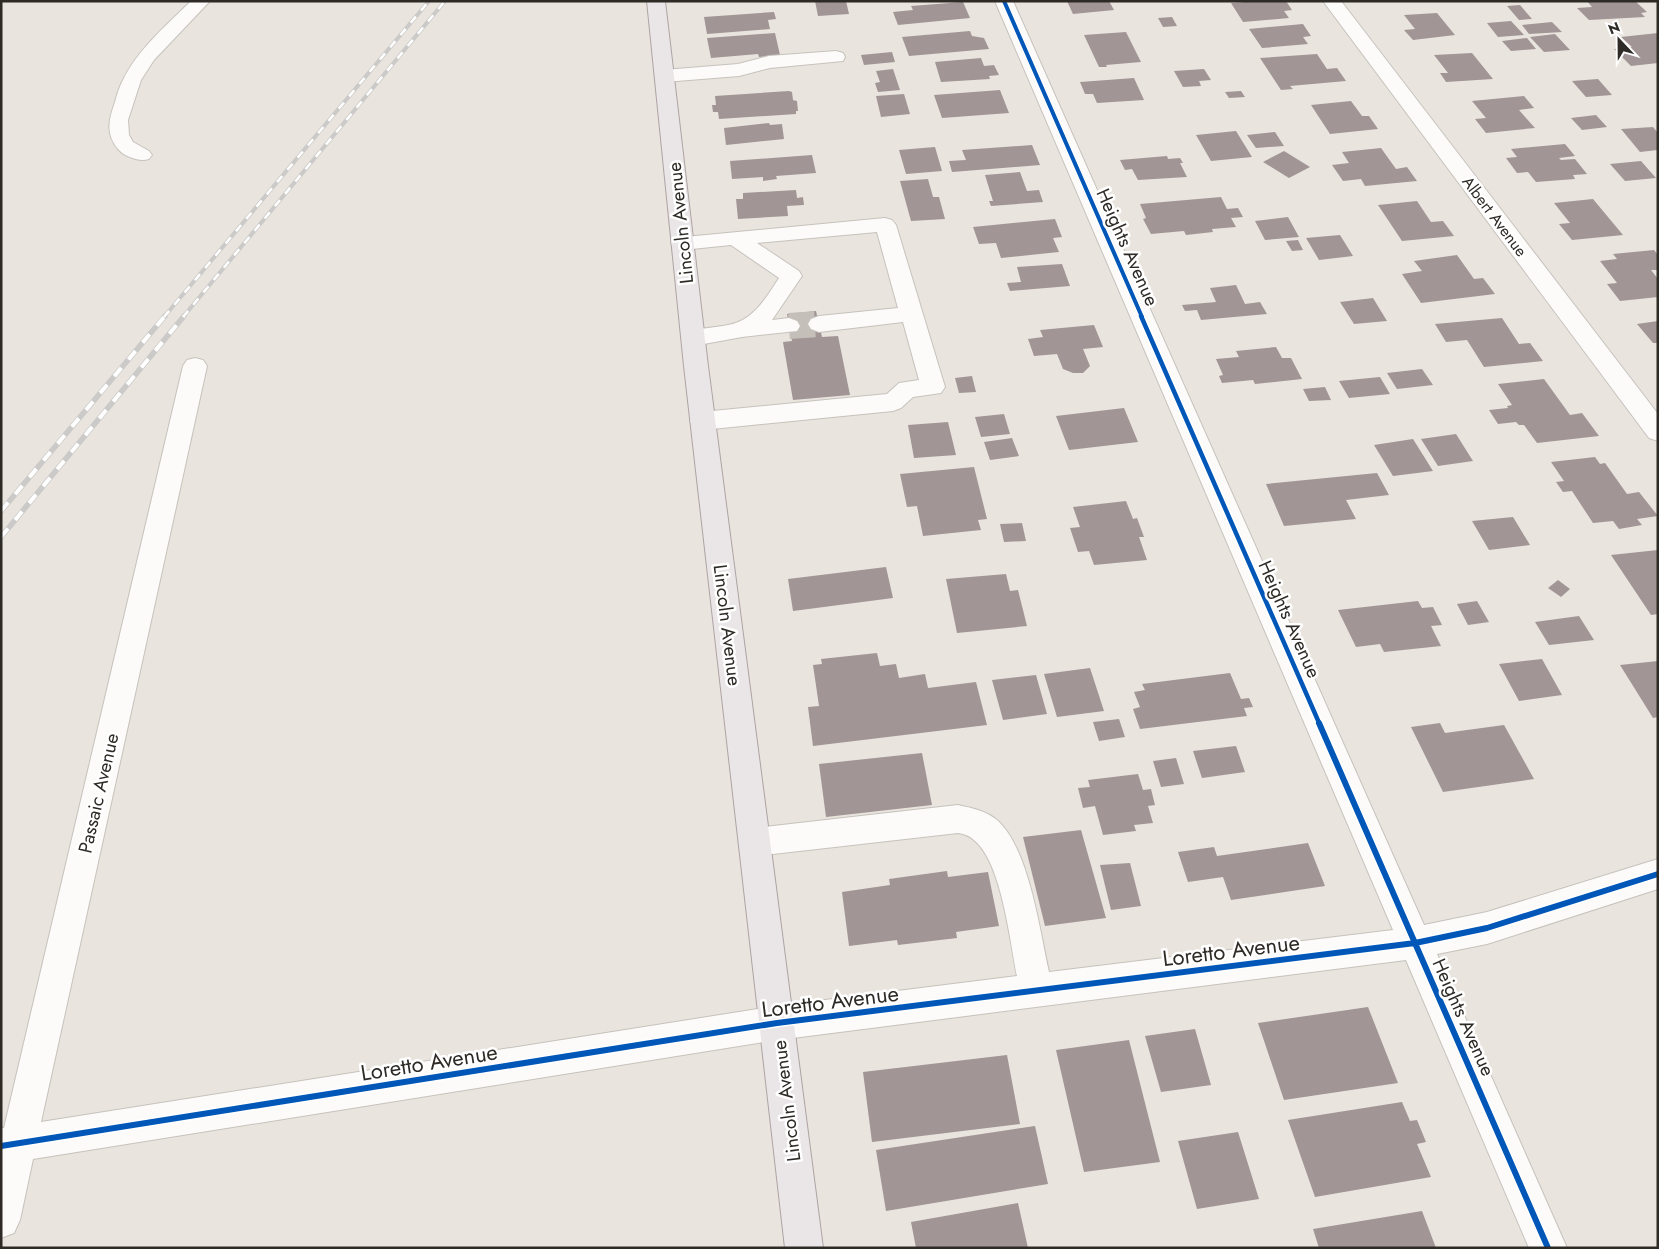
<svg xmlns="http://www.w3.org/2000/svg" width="1659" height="1249" font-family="Jost,sans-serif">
	<rect width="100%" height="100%" fill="#e9e4dd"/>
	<path fill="#a19596" d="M815,1h31l3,13 -31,2z
		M1067,1h42l5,9 -41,4z
		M1257,1h29l6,9 -8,1 5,7 -46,4 -12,-19z
		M1587,1h48l12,11 -6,1 4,4 -56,3 -12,-12 15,-1z
		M963,2l7,16 -72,7 -5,-13 20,-2 -2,-4z
		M1520,5l12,14 -13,1 -12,-14z
		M774,12l2,7 -8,1 2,9 -63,5 -3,-17z
		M1437,13l18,22 -42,5 -9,-10 11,-1 -11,-14z
		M1172,17l5,9 -14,1 -5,-9z
		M1511,21l13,14 -26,2 -11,-14z
		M1552,22l10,10 -33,2 -7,-9z
		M1303,24l8,12 -8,1 5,7 -46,4 -13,-19z
		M970,31l2,5 12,2 5,11 -80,7 -7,-19z
		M1126,32l15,30 -35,3 1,2h-8l-15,-32z
		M775,33l5,22 -21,2 -1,-3 -47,4 -4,-20z
		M1658,33v30l-27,3 -17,-17 18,-2 -11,-10z
		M1555,34l15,16 -26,2 -14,-15z
		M1527,38l9,11 -25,2 -9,-10z
		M892,52l3,10 -31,3 -3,-10z
		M1472,53l21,26 -47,3 -6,-9h8l-14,-18z
		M1317,54l10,15 10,-1 9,13 -56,5 3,3 -12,1 -21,-32z
		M981,58l3,8 10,-1 5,10 -10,1 1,3 -49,3 -6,-20z
		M893,69l7,21 -22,2 -3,-9 5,-1 -4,-11z
		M1204,69l7,11 -12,1 2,5 -18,1 -9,-16z
		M1134,78l10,22 -47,3 -4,-9h-8l-5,-12z
		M1598,79l14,16 -26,2 -14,-16z
		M1000,90l9,23 -67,5 -8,-23z
		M789,91l3,1 1,8 4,1 1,10h-2v3l-77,5 -1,-7h-5l-1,-7h4l-1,-9z
		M1241,91l4,6 -16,1 -4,-6z
		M904,94l6,20 -29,3 -5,-21z
		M1524,96l10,12 -15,2 16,18 -49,5 -11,-14 11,-1 -14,-17z
		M1351,101l11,15h7l9,13 -48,5 -19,-29z
		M1596,115l11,12 -25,3 -11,-12z
		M769,123l1,2 12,-1 2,15 -58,6 -2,-17z
		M1653,127l5,6v17l-18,2 -19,-23z
		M1236,131l16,26 -41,4 -15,-26z
		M1275,132l9,14 -28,2 -9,-13z
		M1565,144l10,12 -16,2 2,2 14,-1 12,15 -14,1 2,4 -39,3 -8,-10 -11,1 -11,-15 11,-1 -6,-8z
		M1032,145l8,20 -88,7 -3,-11 17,-1 -4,-10z
		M935,147l7,24 -36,3 -7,-24z
		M1381,148l15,21 11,-2 10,14 -52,5 -4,-7 -18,2 -11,-16 17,-2 -7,-11z
		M1284,151l26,16 -21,11 -26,-16z
		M812,155l4,18 -40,3 1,3 -14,2v-4l-31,2 -2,-18z
		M1167,156l1,3 12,-1 3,5h-3l7,14 -49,3 -6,-11 -7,1 -5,-10z
		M1641,161l15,17 -31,3 -15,-17z
		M1020,172l7,19 12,-1 4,12 -52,4 -2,-5h4l-8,-26z
		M928,179l5,18h6l6,22 -34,2 -11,-40z
		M796,190l1,8 6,-1 1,8 -17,1 1,10 -50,3 -2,-20h7v-6z
		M1221,197l6,12 11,-1 5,9 -12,1 5,9 -24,2 1,3 -27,3 -2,-4 -33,3 -8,-15 3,-1 -6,-14z
		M1593,199l30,36 -51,5 -13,-16 11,-1 -16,-20z
		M1417,201l14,21 12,-1 11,15 -52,5 -24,-36z
		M1288,217l11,20 -34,3 -10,-19z
		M1055,219l7,18 -9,1 6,14 -58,6 -5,-15 -17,1 -6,-17z
		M1340,235l13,21 -34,4 -13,-22z
		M1298,240l5,10 -11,1 -6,-10z
		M1654,250l4,5v15h-7l7,9v18l-38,4 -13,-17 10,-1 -17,-22 17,-2 -4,-5z
		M1457,255l17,24 9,-1 12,16 -74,9 -19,-29 20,-3 -8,-10z
		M1062,264l8,22 -60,5 -3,-8 14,-1 -4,-15z
		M1236,285l9,19 15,-2 7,12 -66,6 -4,-10 -12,1 -3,-6 34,-3 -6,-14z
		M1373,298l14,23 -33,3 -14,-22z
		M816,311l6,26 16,-1 12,59 -57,5 -10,-58 9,-1 -5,-27z
		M1502,318l17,26 11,-1 13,18 -59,6 -17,-27 -21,2 -11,-18z
		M1658,321v22h-5l-16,-19z
		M1094,325l9,22 -20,2 7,17 -7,7h-10l-10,-4 -6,-15 -23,2 -6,-17 15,-2 -3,-7z
		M1276,347l6,11h9l11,21 -47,5 -2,-4 -31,3 -3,-7 4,-1 -7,-16 23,-2 -3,-6z
		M1422,369l11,16 -36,4 -10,-16z
		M972,376l4,16 -17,1 -4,-15z
		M1380,377l10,17 -41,4 -10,-17z
		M1544,379l26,36 12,-2 17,23 -62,7 -13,-18h-5l-3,-3 -18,2 -9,-14 19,-2 -1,-2 5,-1 -14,-21z
		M1325,387l6,13 -22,1 -6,-12z
		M1124,408l14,34 -69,8 -13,-34z
		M1004,414l6,20 -29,3 -6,-20z
		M948,422l8,33 -42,3 -6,-33z
		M1456,434l17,27 -35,5 -17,-27z
		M1012,438l7,18 -29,4 -6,-18z
		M1413,439l20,32 -40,5 -19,-31z
		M1595,457l5,7 5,-1 22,31 12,-2 19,24 -21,3 5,6 -23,4 -6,-8 -20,2 -21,-32 -9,1 -7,-10 8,-1 -13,-19z
		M974,467l13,52 -9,1 3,10 -58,6 -6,-30 -10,1 -7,-33z
		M1377,473l12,22 -43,5 10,19 -72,7 -18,-42z
		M1126,501l7,18 4,-1 7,19h-5l8,23 -53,5 -5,-14 -11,1 -8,-24 10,-1 -7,-20z
		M1513,517l17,28 -41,5 -17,-29z
		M1022,523l4,18 -22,1 -4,-18z
		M1658,550v64l-7,1 -40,-60z
		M886,567l7,31 -100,13 -5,-32z
		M1006,574l4,17 8,-1 9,36 -70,7 -11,-54z
		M1558,580l12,9 -9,8 -13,-9z
		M1418,601l4,7 11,-1 9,18 -11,1 10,20 -57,6 -4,-8 -24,3 -18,-37z
		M1477,601l12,21 -21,3 -11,-21z
		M1579,616l15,24 -45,5 -14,-23z
		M877,653l3,13 16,-2 3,14 26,-4 3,14 48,-6 11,43 -174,21 -5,-39 11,-1 -6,-41 9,-1 -1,-5z
		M1542,659l20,36 -43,6 -20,-37z
		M1658,661v56l-5,1 -33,-53z
		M1090,668l14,43 -47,6 -13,-43z
		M1230,673l11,26 8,-1 4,9 -9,1 3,8 -107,13 -7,-20 7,-2 -6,-15 11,-2 -3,-6z
		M1036,675l11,39 -44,6 -11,-40z
		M1119,719l6,18 -26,4 -6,-19z
		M1440,723l5,10 59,-8 30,54 -91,13 -32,-65z
		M1236,746l9,26 -43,6 -9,-27z
		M922,753l10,52 -106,12 -7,-53z
		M1176,758l8,26 -23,3 -8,-26z
		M1138,774l5,16 8,-1 4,16 -7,1 5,17 -19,2 2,6 -33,4 -8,-29 -12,2 -5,-20 12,-1 -2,-7z
		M1081,830l25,88 -61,8 -22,-89z
		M1308,843l17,43 -94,14 -8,-23 -35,5 -10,-30 36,-5 3,9z
		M1130,863l11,43 -30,4 -11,-45z
		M947,871l1,6 40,-5 11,54 -43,6 1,6 -59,7 -1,-5 -48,6 -7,-54 48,-7 -1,-6z
		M1368,1007l30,76 -114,17 -26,-77z
		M1195,1029l16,56 -50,7 -16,-56z
		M1129,1040l31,122 -76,10 -28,-122z
		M1007,1055l13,69 -148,18 -9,-70z
		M1402,1102l8,19 7,-1 9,22 -9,2 14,33 -116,20 -27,-77z
		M1035,1126l13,58 -162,27 -10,-61z
		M1238,1132l21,67 -62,10 -19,-68z
		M1018,1203l10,45h-112l-5,-26z
		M1422,1211l14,37h-117l-6,-19z"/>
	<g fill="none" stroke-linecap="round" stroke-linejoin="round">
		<path stroke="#c4bfb8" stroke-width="26" stroke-dasharray="26 13" stroke-linecap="butt" d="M789,326l30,-2"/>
		<defs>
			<path id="minor" d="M191,1h19l-56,59 -13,20 -13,40 1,15 4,7 16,9 3,4 -3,4c-10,3 -24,-2 -31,-10 -13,-16 -9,-30 -3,-47 2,-7 4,-15 8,-22 15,-31 44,-55 68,-79z
				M995,1h18l411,924 63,-13 171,-53v30l-171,55 -50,10 130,294h-38l-123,-288 -629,80 -744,119 -13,61 -6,13 -13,5v-110h3l179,-762 4,-6 8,-2 8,2 4,6 -166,756 736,-116 240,-30c-7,-34 -15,-112 -42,-135 -5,-5 -10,-7 -17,-8l-203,23 -11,-4 -4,-10 4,-10 11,-4 203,-23c14,3 28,6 39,15 32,28 43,112 52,152l344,-42z
				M1323,1h18l317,413v27l-9,-3z
				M836,51l7,2 2,4 -2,4 -73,7 -31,8 -75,6 -7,-2 -2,-4 2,-4 7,-2 74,-6 31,-8z
				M885,218l7,2 4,5 49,162 -4,6 -28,4 -12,11 -8,3 -191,19 -9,-3 -3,-6 3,-6 9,-3 185,-18 12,-11 20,-3 -16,-58 -84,10 -8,-3 -3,-5 3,-5 8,-3 79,-8 -21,-76 -120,11 42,28 3,5 -30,44 17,-2 8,3 3,5 -3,5 -55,6 -49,9 -8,-2 -3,-6 3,-6c14,-4 29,-4 43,-7 25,-4 38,-27 51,-47l-48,-33 -49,5 -8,-2 -3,-5 3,-5z"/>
			<path id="major" d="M647,1h18l43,365 115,882h-38l-101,-882z"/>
		</defs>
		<use href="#minor" stroke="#c6c2bc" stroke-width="2"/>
		<use href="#major" stroke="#aea3a4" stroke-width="2"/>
		<use href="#minor" fill="#fcfbfa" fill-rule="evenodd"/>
		<use href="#major" fill="#eae5e6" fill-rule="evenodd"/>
		<defs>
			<path id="rail-far1" d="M164,317l265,-316
				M183,317l262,-316"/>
			<path id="rail" d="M1,511l164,-195
				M1,537l183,-221"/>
		</defs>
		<use href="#rail-far1" stroke="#cbcac9" stroke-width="4"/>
		<use href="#rail" stroke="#cbcac9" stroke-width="5.5"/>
		<use href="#rail-far1" stroke="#fff" stroke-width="2.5" stroke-dasharray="8" stroke-linecap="butt"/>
		<use href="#rail" stroke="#fff" stroke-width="4" stroke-dasharray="11" stroke-linecap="butt"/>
		<defs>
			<path id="cycleway-far2" d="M1004,1l138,316"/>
			<path id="cycleway-far1" d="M1141,316l179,409"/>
			<path id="cycleway" d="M1319,723l229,525
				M1,1146l776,-123 638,-80 72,-15 171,-54"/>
		</defs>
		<use href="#cycleway-far2" stroke="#fff" stroke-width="6"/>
		<use href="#cycleway-far1" stroke="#fff" stroke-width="8"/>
		<use href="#cycleway" stroke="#fff" stroke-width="9"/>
		<use href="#cycleway-far2" stroke="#0057b8" stroke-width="4"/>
		<use href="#cycleway-far1" stroke="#0057b8" stroke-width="4.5"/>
		<use href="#cycleway" stroke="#0057b8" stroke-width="6"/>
	</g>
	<g text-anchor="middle" stroke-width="5" stroke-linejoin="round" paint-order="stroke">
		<g font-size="16" fill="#2e2a25" stroke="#fff">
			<text transform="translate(1495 216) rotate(53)" y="6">Albert Avenue</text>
		</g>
		<g font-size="19" fill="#2e2a25" stroke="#fff">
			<text transform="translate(680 223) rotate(-96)" y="7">Lincoln Avenue</text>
			<text transform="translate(1128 247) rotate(66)" y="7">Heights Avenue</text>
			<text transform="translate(1290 619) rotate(66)" y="7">Heights Avenue</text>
			<text transform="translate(728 625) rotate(83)" y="7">Lincoln Avenue</text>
			<text transform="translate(98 793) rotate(-77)" y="7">Passaic Avenue</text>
			<text transform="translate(1464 1017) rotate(66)" y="7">Heights Avenue</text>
			<text transform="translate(786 1101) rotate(-97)" y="7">Lincoln Avenue</text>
		</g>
		<g font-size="22" fill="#2e2a25" stroke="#fff">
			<text transform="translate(1231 950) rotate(-7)" y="8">Loretto Avenue</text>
			<text transform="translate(830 1001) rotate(-7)" y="8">Loretto Avenue</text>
			<text transform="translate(429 1062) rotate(-9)" y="8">Loretto Avenue</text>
		</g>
	</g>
	<rect width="1659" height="1249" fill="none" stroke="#2e2a25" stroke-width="5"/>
	<g transform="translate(1619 40) rotate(338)" stroke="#ffffff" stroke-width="4" paint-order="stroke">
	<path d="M0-4L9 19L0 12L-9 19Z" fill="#2e2a25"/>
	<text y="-8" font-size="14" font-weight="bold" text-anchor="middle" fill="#2e2a25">N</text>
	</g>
</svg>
